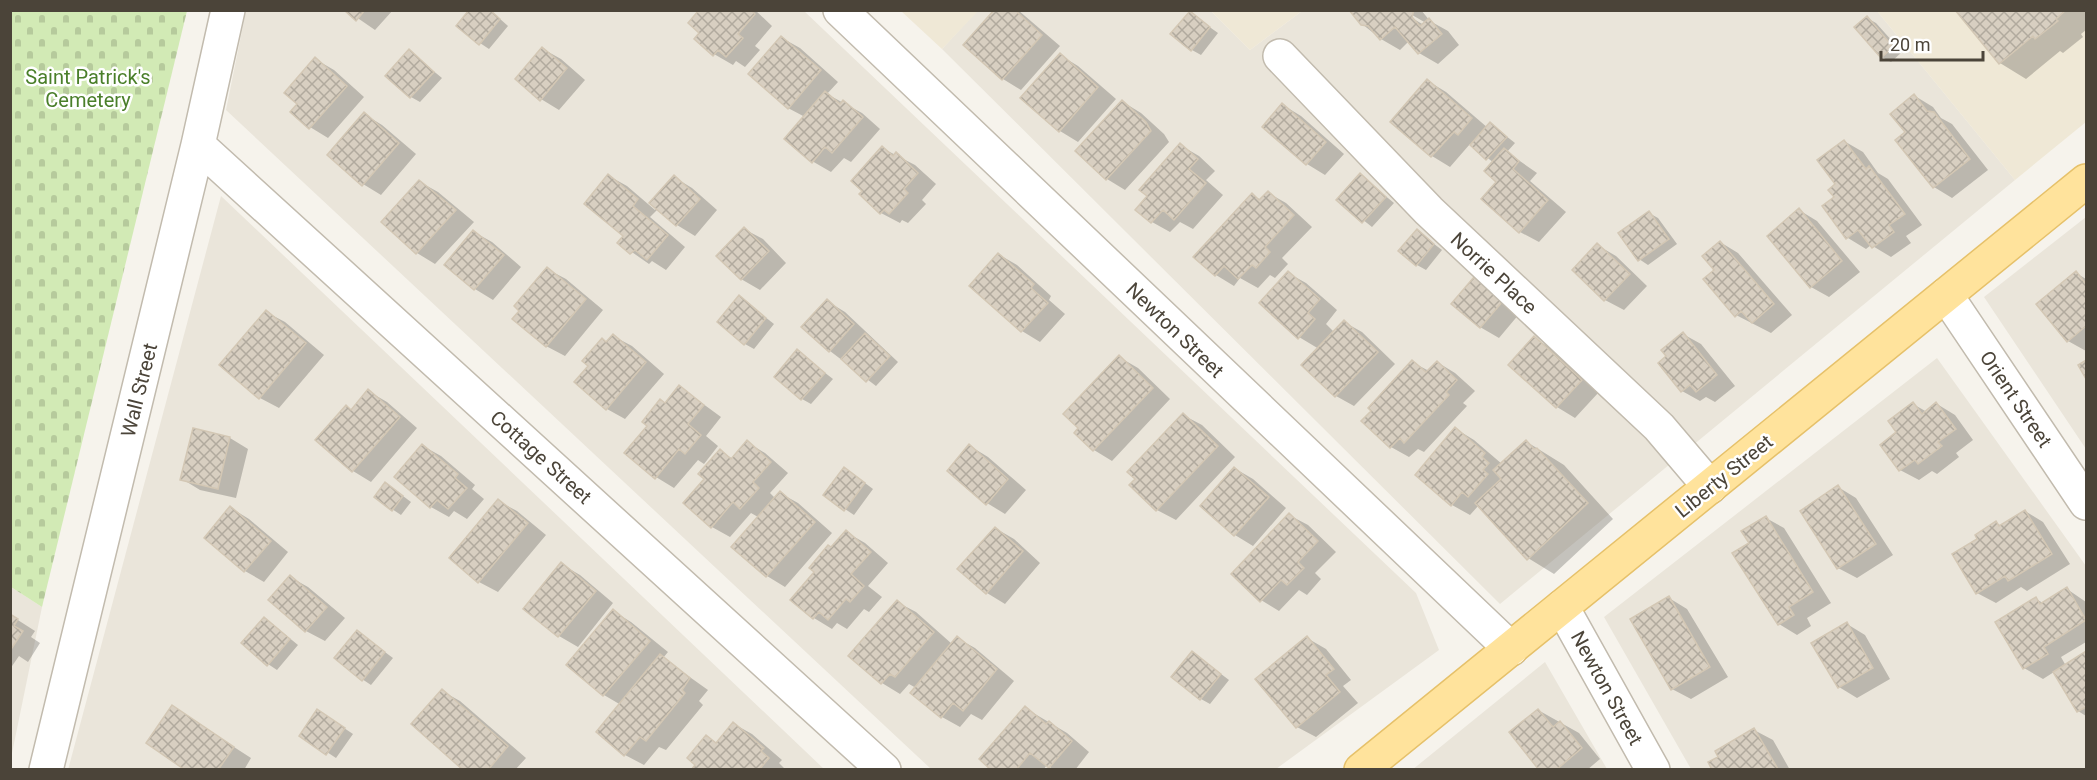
<svg xmlns="http://www.w3.org/2000/svg" width="2097" height="780" font-family="Roboto,sans-serif">
	<defs>
		<pattern id="cemetery-stones" width="16" height="16" patternUnits="userSpaceOnUse" patternTransform="scale(1.5)"><rect width="16" height="16" fill="#d2eab5"/><path d="M2 7V4a2 2 0 0 1 4 0v3zM10 15v-3a2 2 0 0 1 4 0v3z" fill="#b6ca9c"/></pattern>
		<pattern id="building-cross-hatch" width="8" height="8" patternUnits="userSpaceOnUse" patternTransform="scale(1.5)"><rect width="8" height="8" fill="#d8cfc1"/><path d="M0 0l8 8M0 8l8-8" fill="none" stroke="#b1aa9e"/></pattern>
	</defs>
	<rect width="100%" height="100%" fill="#f6f3ec"/>
	<path fill="#eae5da" d="M978,10l233,1 39,39 52,-39h575l138,169 -515,424 -558,-555z
		M246,11h558l612,582 23,57 -163,119h-345l-705,-659z
		M221,196l603,573 -756,1z
		M2086,217v232l-102,-152z
		M1937,358l149,208v203h-395l-87,-152z
		M11,587l31,20 -31,151z
		M1545,662l62,107 -195,1z"/>
	<path fill="#efe8d6" d="M901,11h77l-36,38z
		M1211,11h91l-52,39z
		M1877,11h209v111l-71,58z"/>
	<path fill="url(#cemetery-stones)" d="M10,11h177l-145,596 -31,-20z"/>
	<path fill="#0003" fill-rule="evenodd" d="M346,10h47l-18,20z
		M490,10l18,16 -19,23 -9,-6z
		M701,10h54l17,16 -17,20 5,4 -15,17 -9,-6 -3,4 -19,-11 -13,-21z
		M996,10h22l42,36 -39,44 -18,-11 -38,-34z
		M1351,10h70l9,11 18,10 11,14 -21,19 -19,-11 -10,-12 -9,9 -19,-11 -19,-15zM1407,12l19,11 -2,2 -19,-11z
		M1957,10h129v20l-5,4 2,3 -20,16 -3,-2 -34,28 -26,-16z
		M1190,13l28,20 -17,22 -9,-5z
		M1867,18l9,5 26,29 -11,10 -9,-5z
		M782,38l18,10 38,34 -11,12 35,19 18,16 -29,33 -7,-4 -13,14 -19,-11 -7,-44 -17,-9z
		M543,49l18,10 24,21 -26,30 -18,-11z
		M409,51l33,27 -22,24 -9,-5z
		M1060,55l18,11 38,33 -38,43 -18,-11 -38,-33z
		M315,59l19,11 30,27 -36,41 -18,-11 -11,-23z
		M1428,81l18,11 42,36 3,-4 24,19 -8,9 30,21 -7,8 36,31 -27,30 -19,-10 -37,-33 15,-17 -4,-19 -24,-19 -20,23 -18,-11z
		M1915,96l18,11 8,11 11,6 36,46 -36,28 -18,-11 -37,-46 10,-9z
		M1123,102l18,11 23,21 5,8 -44,48 -18,-11z
		M1283,105l18,11 43,38 -19,21 -18,-11 -43,-38z
		M364,114l18,11 34,29 -35,41 -18,-11z
		M1844,141l19,11 15,21 10,6 34,46 -16,11 5,7 -20,14 -20,-12 -5,4 -18,-11 -24,-31 12,-9z
		M1180,145l19,11 16,15 -9,9 17,15 -30,34 -13,-7 -10,10 -18,-10 -3,-26z
		M882,148l33,17 21,19 -14,16 4,4 -18,19 -6,-3 -2,3 -19,-10 -17,-22z
		M1360,175l34,28 -22,24 -34,-27z
		M609,176l18,10 28,24 19,-33 18,11 25,22 -22,26 -18,-11 -19,-16 -8,8 35,30 -19,23 -14,-9 -3,3 -30,-21 6,-7z
		M420,182l18,10 36,30 -39,42 -18,-11z
		M1268,193l18,10 26,24 -30,31 6,6 -13,14 -5,-3 -12,13 -18,-10 -6,8 -18,-11 36,-80 9,5z
		M1799,210l18,11 43,51 -31,25 -18,-10z
		M1649,213l9,5 19,26 -29,21 -9,-6z
		M744,229l19,10 23,24 -26,27 -19,-11z
		M1417,231l25,19 -16,20 -9,-5z
		M474,232l18,10 29,25 -28,33 -18,-11 -29,-24z
		M1720,242l18,11 54,62 -21,18 -35,-18 -20,-45z
		M1597,245l19,11 31,30 -23,24 -19,-10 -31,-30z
		M998,254l19,11 34,31 -2,4 16,14 -25,28 -18,-11 -51,-45z
		M547,269l19,10 37,31 -38,46 -19,-10z
		M1288,273l18,10 31,27 -11,14 8,8 10,-10 18,10 33,32 -41,42 -18,-10 -17,-47 -20,-12z
		M2076,273l10,6v72l-18,-10z
		M1474,279l19,11 27,23 -21,25 -19,-11z
		M740,297l34,27 -20,25 -9,-5z
		M827,301l18,11 53,50 -22,24 -46,-35z
		M266,312l19,10 39,33 -45,53 -19,-10z
		M1683,334l18,10 34,42 -20,16 -9,-5 -6,4 -18,-10 -14,-35z
		M613,336l19,10 32,28 -39,45 -18,-10 -5,-70 6,4z
		M1534,338l18,11 47,43 -24,26 -18,-11 -47,-42z
		M797,351l36,28 -22,25 -9,-5z
		M1119,357l19,11 32,31 -58,62 -18,-11z
		M1412,362l17,9 8,-9 18,11 20,18 -12,12 4,3 -43,46 -6,-3 -9,8 -18,-10z
		M680,387l41,30 -15,19 12,10 -14,18 -6,-4 -24,28 -18,-11 10,-73z
		M368,391l19,11 30,26 -46,54 -18,-11 -36,-31 29,-33 6,3z
		M1913,404l14,8 10,-8 18,11 18,25 -17,13 3,4 -22,17 -5,-3 -13,9 -19,-10 -2,-37z
		M1183,415l19,10 33,32 -59,63 -19,-10 -25,-25z
		M1456,429l18,11 28,24 25,-22 37,23 49,54 -59,55 -26,-16 -49,-53 -9,10 -18,-10z
		M230,438l18,11 -12,49 -36,-8 -18,-11z
		M747,442l18,11 23,20 -18,20 5,5 5,-5 18,10 34,30 -47,54 -18,-11 -34,-29 25,-30 -7,-4 -21,24 -18,-10 -6,-48 14,-28 13,8z
		M423,446l18,10 34,29 -3,4 12,10 -17,20 -13,-8 -5,6 -18,-10z
		M970,446l18,11 38,33 -21,24 -18,-11z
		M1234,468l19,11 33,29 -33,38 -18,-11 -33,-29z
		M853,474l20,15 -19,26 -9,-6z
		M1838,487l18,11 37,57 -36,23 -19,-10z
		M395,490l16,12 -10,13 -9,-6z
		M498,501l19,10 29,24 -48,57 -19,-10 -28,-24z
		M231,508l18,11 39,33 -24,30 -19,-11 -39,-33z
		M2025,511l18,11 27,42 -43,27 -6,-4 -25,16 -19,-10 2,-54 17,-16 6,3z
		M1289,515l19,10 28,27 -21,21 6,6 -14,16 -8,-5 -20,21 -18,-11z
		M1766,518l18,10 47,75 -24,15 4,8 -14,9 -18,-11 -28,-80z
		M995,528l19,11 26,24 -35,41 -18,-11z
		M846,532l19,11 23,20 -20,23 14,11 -13,15 -5,-3 -17,20 -10,-6 -5,6 -18,-11 2,-46z
		M561,564l19,11 33,28 -35,44 -19,-11 -34,-28z
		M290,577l18,10 37,31 -20,23 -19,-10 -36,-31z
		M2067,589l19,13v40l-25,15 5,9 20,-13v63l-8,-5 -24,-39 -11,7 -19,-11 12,-69 7,4z
		M1669,598l18,11 41,68 -37,22 -19,-10z
		M897,602l19,10 36,32 5,-6 18,10 39,33 -32,39 -11,-6 -11,13 -18,-10 -26,-29 -7,-4 -9,10 -18,-11 -32,-27z
		M613,611l18,11 37,30 -5,6 45,32 -9,11 4,4 -37,45 -7,-3 -15,18 -19,-10 -27,-23 23,-27 -17,-10 -36,-30z
		M10,615l25,16 -4,6 9,6 -12,19 -9,-6 -9,13z
		M265,618l33,27 -21,25 -9,-6z
		M1847,624l18,11 25,44 -33,19 -18,-11z
		M358,632l35,26 -22,27 -9,-6z
		M1307,638l19,11 25,31 -8,6 15,17 -42,34 -19,-10z
		M1192,652l37,28 -19,24 -9,-5z
		M442,691l18,10 66,57 -11,12h-49z
		M172,707l79,51 -7,12h-56z
		M1025,708l42,25 22,19 -14,18h-21l-7,-5 -4,5h-49z
		M1538,710l41,23 21,26 -13,11h-46z
		M326,716l27,18 -17,24 -35,-23z
		M734,724l18,10 30,26 -3,3 7,7h-93l14,-33 10,6z
		M1754,730l19,10 17,30h-76z"/>
	<path fill="url(#building-cross-hatch)" stroke="#d3c7b4" stroke-width="1.5" d="M344,10h21l-9,11z
		M469,10h21l10,9 -21,26 -23,-19z
		M699,10h52l4,4 -17,20 5,4 -17,19 -8,-7 -5,6 -19,-17 5,-6 -11,-10z
		M994,10h21l27,25 -40,45 -39,-35z
		M1349,10h65l-2,7 8,9 9,-8 13,16 -24,20 -23,-27 -15,13 -12,-14 -7,-1z
		M1955,10h111l-10,9 2,2 -23,18 -2,-3 -34,28z
		M1190,11l20,16 -19,24 -21,-17z
		M1867,16l26,31 -12,11 -27,-31z
		M781,36l40,34 -33,39 -40,-35z
		M542,47l25,21 -27,33 -25,-22z
		M409,49l25,23 -24,26 -25,-22z
		M1060,53l38,34 -39,45 -39,-34z
		M315,57l32,29 -38,43 -19,-17 7,-8 -13,-11z
		M1427,79l45,39 -14,17 -4,-3 -23,25 -41,-35z
		M825,91l15,13 3,-4 20,17 -31,36 -7,-6 -13,16 -28,-24z
		M1914,94l13,17 7,1 36,47 -37,29 -38,-48 10,-8 -15,-18z
		M1122,100l24,22 5,9 -45,49 -31,-29z
		M1282,103l44,39 -20,23 -44,-38z
		M364,112l35,31 -37,43 -35,-31z
		M1490,122l17,15 -21,23 -16,-15z
		M1844,140l22,29 3,-3 36,48 -16,11 5,7 -22,16 -14,-18 -12,9 -24,-33 12,-9 -6,-7 7,-6 -18,-24z
		M1180,143l18,16 -9,10 17,14 -32,37 -11,-10 -12,13 -16,-13 12,-14 -8,-6z
		M882,146l11,10 3,-4 22,21 -14,16 4,4 -19,21 -5,-4 -4,4 -21,-20 3,-3 -11,-10z
		M1504,148l15,13 -6,8 35,31 -29,33 -38,-34 15,-17 -12,-11z
		M1360,173l26,24 -24,26 -26,-23z
		M608,174l30,25 -5,7 35,29 -21,25 -12,-10 -5,4 -13,-11 6,-7 -39,-32z
		M674,175l26,24 -24,27 -27,-23z
		M419,180l37,30 -40,44 -35,-32z
		M1268,191l26,24 -29,32 5,5 -14,16 -4,-3 -14,14 -14,-13 -9,10 -22,-19 59,-64 7,7z
		M1799,208l43,53 -32,27 -43,-52z
		M1649,211l20,28 -31,22 -20,-28z
		M744,227l25,24 -28,29 -25,-24z
		M1417,229l17,15 -18,22 -18,-15z
		M473,230l31,25 -30,35 -30,-25z
		M1720,241l54,63 -22,19 -11,-12 -6,6 -32,-38 11,-9 -12,-14z
		M1597,243l33,31 -26,27 -32,-31z
		M998,253l36,31 -3,4 17,15 -27,29 -52,-46z
		M547,267l39,32 -40,48 -34,-28 7,-8 -5,-5z
		M1288,271l32,28 -12,14 7,6 -17,20 -39,-36z
		M2076,271l10,13v42l-19,16 -31,-38z
		M1474,277l29,24 -23,27 -29,-24z
		M739,295l27,23 -22,27 -27,-23z
		M827,299l27,25 -25,28 -28,-25z
		M266,310l40,33 -47,56 -40,-34z
		M1344,320l34,32 -43,45 -34,-32z
		M1683,332l34,43 -21,17 -6,-7 -9,7 -23,-29 8,-7 -5,-6z
		M865,333l25,23 -24,26 -25,-23z
		M613,334l33,28 -40,48 -32,-28 14,-16 -6,-5 20,-23 4,4z
		M1534,336l48,44 -26,28 -48,-43z
		M797,349l28,24 -24,27 -27,-23z
		M1119,355l34,33 -60,63 -19,-18 4,-5 -15,-14z
		M1412,360l14,12 11,-11 20,19 -11,12 3,3 -45,48 -4,-5 -10,10 -29,-27 10,-10 -3,-3z
		M2086,360v19l-8,-14z
		M679,385l25,20 -16,19 13,11 -16,19 -6,-5 -24,30 -31,-26 23,-27 -5,-4 18,-23 5,4z
		M368,389l32,28 -48,55 -37,-32 31,-35 5,5z
		M1913,402l9,12 14,-12 20,27 -18,13 4,4 -24,18 -3,-4 -16,11 -19,-26 16,-13 -8,-11z
		M1183,413l35,33 -62,65 -27,-26 6,-6 -8,-7z
		M1455,427l30,26 -3,4 7,6 -6,7 5,4 -20,23 -6,-5 -11,14 -36,-31z
		M193,428l37,9 -12,52 -38,-9z
		M747,440l24,22 -18,20 6,6 -19,21 -7,-7 -22,26 -28,-25 21,-24 -6,-5 22,-25 11,10z
		M1526,440l8,9 3,-1 51,55 -61,57 -52,-57 26,-24 -8,-9z
		M422,444l36,30 -3,4 12,10 -19,21 -11,-9 -7,8 -36,-31z
		M969,444l39,35 -22,26 -39,-34z
		M844,467l21,16 -21,28 -21,-16z
		M1234,467l35,30 -35,39 -34,-30z
		M385,482l18,14 -11,15 -18,-14z
		M1838,485l38,59 -39,25 -37,-58z
		M780,491l35,31 -49,55 -35,-30z
		M498,499l30,24 -50,60 -29,-25z
		M230,506l41,35 -27,31 -40,-34z
		M2025,510l27,44 -44,27 -3,-5 -29,18 -24,-40 25,-15 -2,-4 21,-14 3,5z
		M1289,513l29,28 -20,21 6,6 -17,17 -6,-5 -21,22 -29,-28z
		M1766,516l47,76 -24,15 5,8 -16,10 -46,-72 17,-10 -8,-12z
		M995,527l28,24 -37,43 -29,-25z
		M846,530l25,22 -20,22 13,12 -14,16 -4,-3 -18,21 -9,-8 -6,7 -23,-19 24,-28 -5,-4 19,-23 3,2z
		M561,562l35,29 -38,46 -35,-28z
		M290,575l37,32 -22,25 -37,-32z
		M2067,587l19,33 -42,27 4,7 -25,15 -28,-47 41,-25 4,7z
		M1669,596l41,71 -39,23 -41,-71z
		M897,600l37,32 -39,45 -5,-3 -9,10 -33,-28z
		M613,609l37,32 -47,55 -37,-31z
		M10,614l8,5 -4,7 9,5 -13,20z
		M264,617l26,22 -23,27 -26,-23z
		M1847,622l26,46 -35,20 -27,-45z
		M357,630l28,22 -23,29 -28,-23z
		M957,636l40,33 -34,42 -10,-8 -12,15 -31,-25z
		M1307,636l27,33 -8,6 14,17 -44,36 -41,-49z
		M1192,651l29,23 -21,26 -29,-23z
		M2086,651v56l-9,5 -24,-40z
		M660,654l30,24 -8,12 3,3 -39,48 -6,-4 -16,19 -28,-24z
		M442,689l66,57 -20,24h-25l-52,-46z
		M172,705l62,42 -16,23h-33l-39,-27z
		M1025,706l21,18 3,-3 23,20 -23,27 -19,-15 -14,17h-25l-12,-11z
		M317,709l28,19 -19,27 -27,-19z
		M1538,709l15,18 7,-6 22,27 -26,22h-17l-30,-38z
		M733,722l31,26 -3,3 8,7 -10,12h-68l4,-5 -8,-7 19,-23 10,8z
		M1754,728l24,41 -66,1 -4,-8 10,-5 -3,-6z"/>
	<g fill="none" stroke-linecap="round" stroke-linejoin="round">
		<defs>
			<path id="minor" d="M840,10l671,639
				M1280,56l149,155 230,216 51,60
				M198,145l686,625
				M1946,295l140,208
				M1562,607l91,163
				M46,770l152,-625 30,-135"/>
			<path id="major" d="M1361,770l725,-589"/>
		</defs>
		<use href="#minor" stroke="#c2bbae" stroke-width="36"/>
		<use href="#major" stroke="#e6c16a" stroke-width="36"/>
		<use href="#minor" stroke="#fff" stroke-width="33"/>
		<use href="#major" stroke="#ffe39c" stroke-width="33"/>
	</g>
	<g text-anchor="middle" stroke-width="5" stroke-linejoin="round" paint-order="stroke">
		<g font-size="20" fill="#4a7f2a" stroke="#fff">
			<text x="88" y="84">Saint Patrick's<tspan x="88" dy="23">Cemetery</tspan></text>
		</g>
		<g font-size="20" fill="#4b4439" stroke="#fff">
			<text transform="translate(1494 273) rotate(43)" y="7">Norrie Place</text>
			<text transform="translate(1175 330) rotate(44)" y="7">Newton Street</text>
			<text transform="translate(139 390) rotate(-76)" y="7">Wall Street</text>
			<text transform="translate(2016 399) rotate(56)" y="7">Orient Street</text>
			<text transform="translate(541 457) rotate(42)" y="7">Cottage Street</text>
			<text transform="translate(1724 476) rotate(-39)" y="7">Liberty Street</text>
			<text transform="translate(1607 688) rotate(61)" y="7">Newton Street</text>
		</g>
	</g>
	<rect width="2097" height="780" fill="none" stroke="#4b4439" stroke-width="24"/>
	<path d="M1881 51v9h102v-9" fill="none" stroke="#4b4439" stroke-width="3"/>
	<text x="1890" y="51" font-size="18" fill="#4b4439" stroke="#ffffff" stroke-width="4.5" paint-order="stroke">20 m</text>
</svg>
